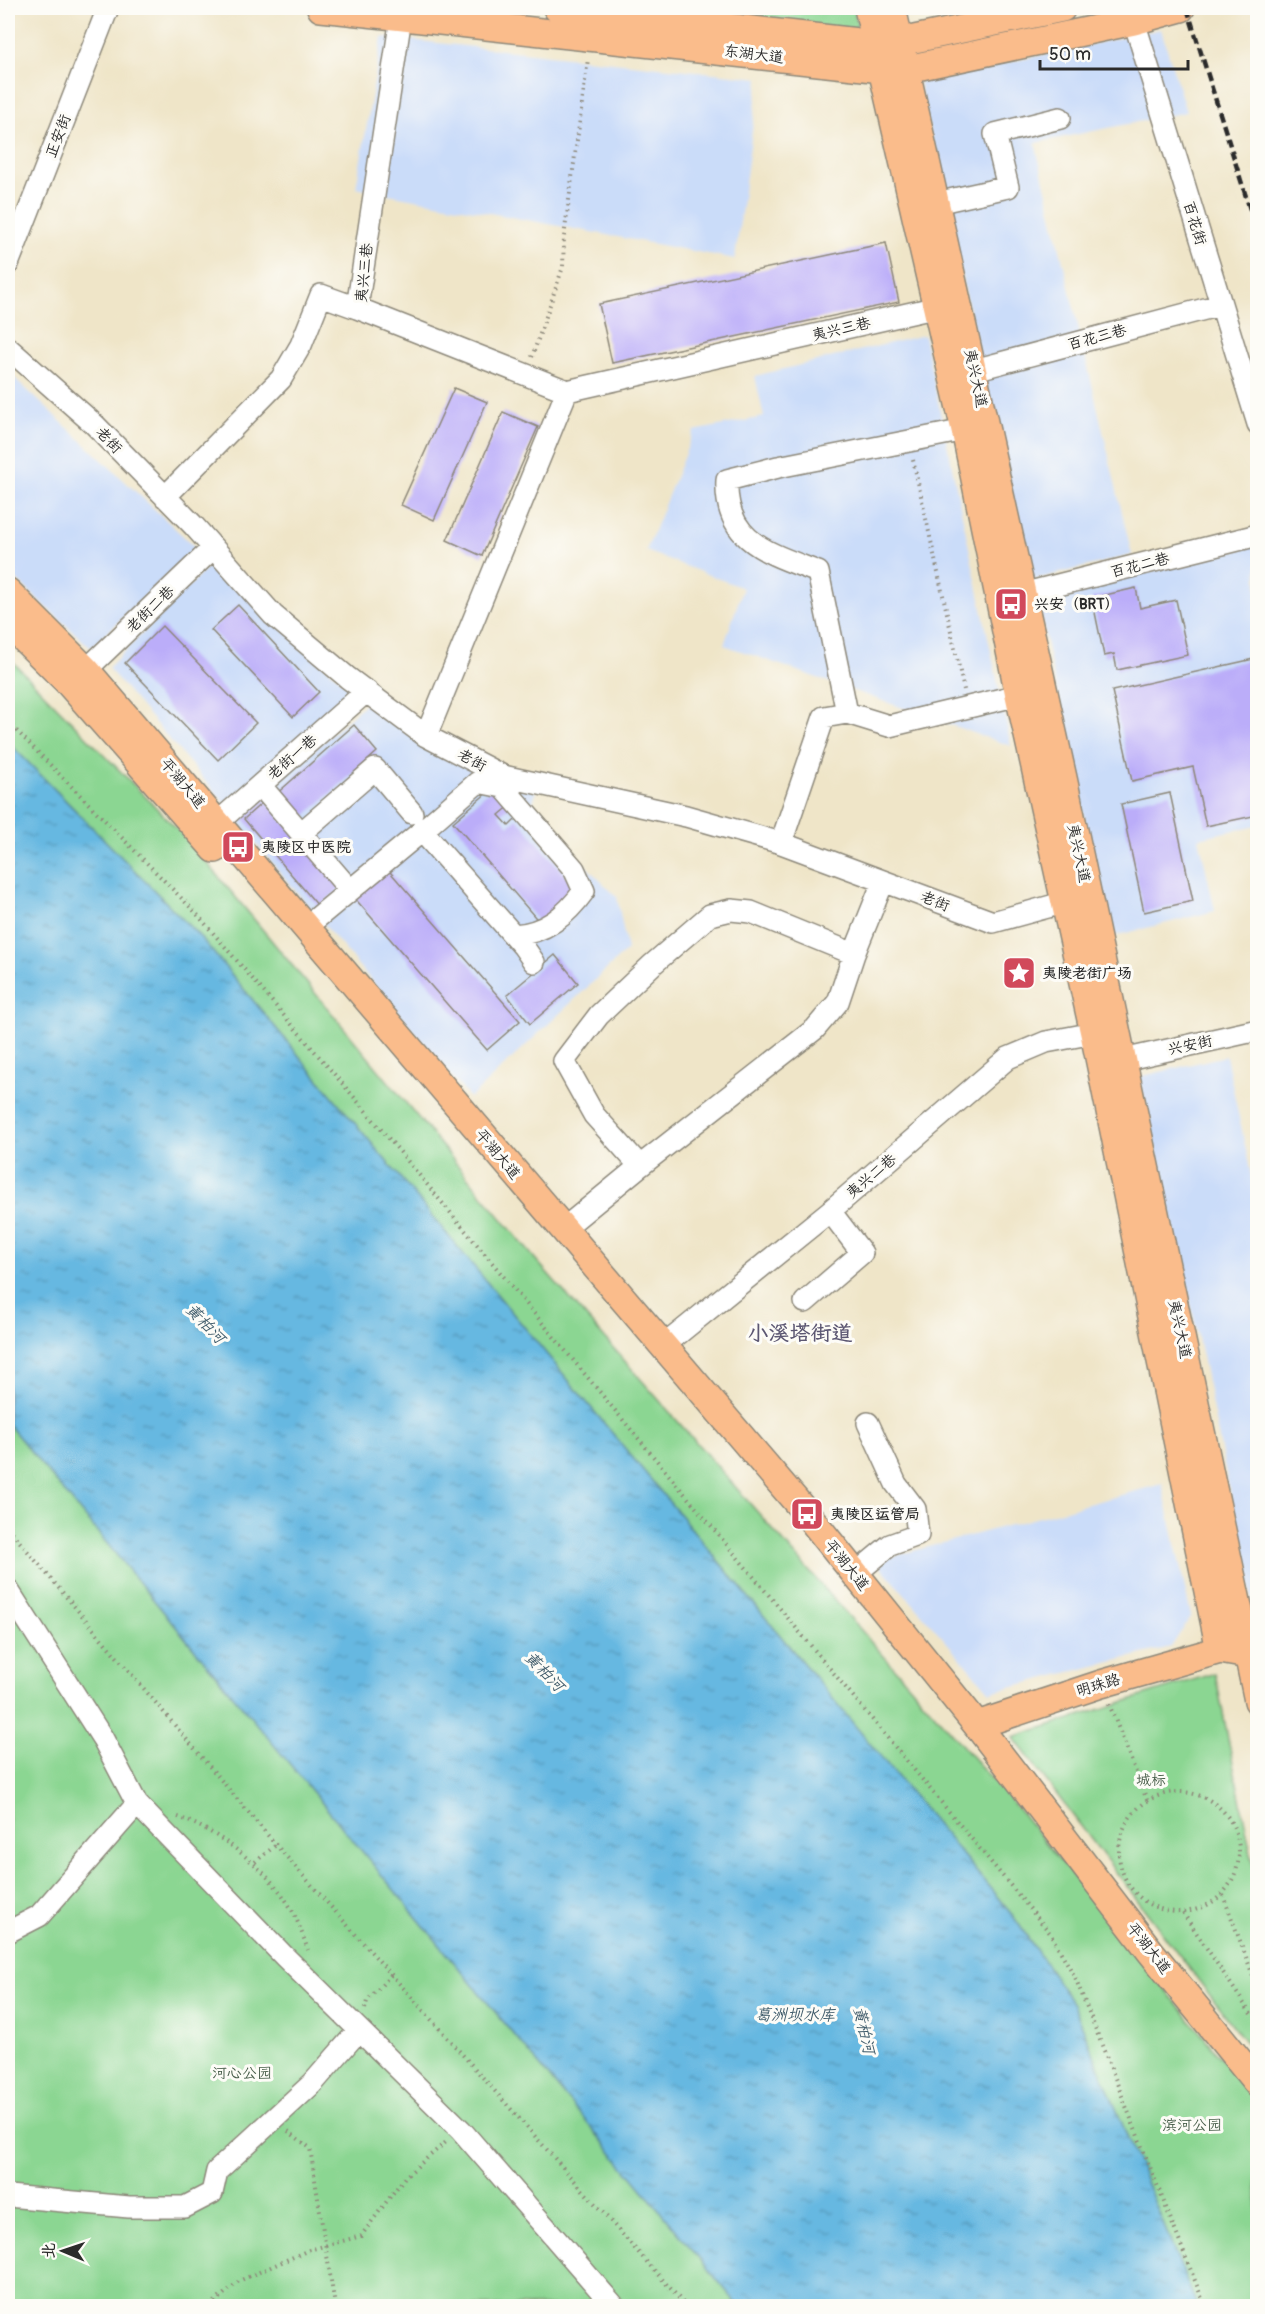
<svg xmlns="http://www.w3.org/2000/svg" width="1265" height="2314" font-family="Pangolin,'LXGW WenKai TC',sans-serif">
	<defs>
		<pattern id="water-ripples" width="26" height="14" patternUnits="userSpaceOnUse" patternTransform="scale(1.5)"><rect width="26" height="14" fill="#66b8e1"/><path d="M2 4q2-2 4 0t4 0M15 11q2-2 4 0t4 0" fill="none" stroke="#5496b7"/></pattern>
	</defs>
	<rect width="100%" height="100%" fill="#fdfcf7"/>
	<filter id="ink" filterUnits="userSpaceOnUse"><feTurbulence type="fractalNoise" baseFrequency=".0167" numOctaves="2"/><feDisplacementMap in="SourceGraphic" scale="12" xChannelSelector="R" yChannelSelector="G"/><feConvolveMatrix kernelMatrix="1 2 1 2 8 2 1 2 1" color-interpolation-filters="sRGB"/></filter>
	<filter id="wash" filterUnits="userSpaceOnUse"><feTurbulence type="fractalNoise" baseFrequency=".008" numOctaves="4" result="noise"/><feDisplacementMap in="SourceGraphic" scale="24" xChannelSelector="R" yChannelSelector="G"/><feGaussianBlur stdDeviation="1.35" result="paint"/><feColorMatrix in="noise" values="0 0 0 0 0 0 0 0 0 0 0 0 0 0 0 0 0 1.4 0 .05"/><feComposite in="paint" operator="in"/></filter>
	<g filter="url(#wash)">
		<rect width="100%" height="100%" fill="#efe5c8"/>
		<path fill="#cadcf9" d="M1161,29l25,83 -151,31 97,412 -103,26 -110,-499z
			M382,37l377,41 -24,181 -379,-71z
			M924,335l87,411 -287,-101 19,-57 -97,-37 48,-120 70,-14 -9,-41z
			M8,372l188,176 -105,100 -83,-76z
			M1257,545v280l-58,13 16,73 -105,26 -73,-338z
			M212,563l142,129 -128,113 -118,-137z
			M366,703l170,89 -6,19 87,86 10,53 -157,148 -234,-278z
			M1226,1056l31,147 1,406 -4,1 -57,-278 -58,-255z
			M1162,1484l29,132 -20,31 -181,45 -114,-131z"/>
		<path fill="#8bd692" stroke="#5b805e" stroke-width="1.5" d="M719,8h135l5,25 -141,-19z
			M8,657l182,185 346,418 483,550 238,292v201l-12,3h-48l-124,-302 -60,-88 -811,-977 -194,-197z
			M8,1424l731,882h-731z
			M1215,1673l42,210v174l-244,-320z"/>
		<path fill="url(#water-ripples)" stroke="#487286" stroke-width="1.5" d="M8,742l194,197 811,977 60,88 124,302h-458l-731,-882z"/>
		<g id="blocks">
			<path fill="#bbadf9" d="M886,243l13,59 -287,61 -13,-59z
				M454,388l33,14 -53,118 -33,-15z
				M503,412l35,15 -56,129 -35,-16z
				M1136,588l4,20 36,-8 12,55 -71,15 -3,-16 -10,2 -12,-58z
				M238,605l81,87 -26,25 -82,-87z
				M162,626l94,97 -38,37 -93,-97z
				M1258,658v157l-52,11 -13,-59 -61,14 -20,-90z
				M354,725l23,27 -80,71 -23,-27z
				M495,786l16,19 -12,10 10,11 8,-8 62,73 -38,33 -88,-102z
				M1170,793l23,108 -49,11 -23,-108z
				M265,800l76,87 -22,20 -75,-88z
				M384,865l136,156 -33,29 -136,-156z
				M555,955l23,28 -48,41 -23,-29z"/>
		</g>
	</g>
	<g filter="url(#ink)">
		<use href="#blocks" fill-opacity="0" stroke="#8d887a" stroke-width="1.5"/>
		<g fill="none" stroke-linecap="round" stroke-linejoin="round">
			<defs>
				<path id="minor" d="M401,17l-44,291 210,83
					M1134,21l124,403
					M936,203l72,-16 -13,-53 65,-16
					M8,264l100,-256
					M8,348l87,77 99,101 79,89 75,63 78,58 77,40 183,40 95,27 212,79 73,-20
					M974,370l246,-65
					M965,430l-187,37 -51,13c-3,62 42,73 91,92l29,141 42,13 130,-31
					M165,497l116,-118 20,-34 20,-50 36,13
					M1022,594l236,-59
					M86,670l127,-122
					M426,736l141,-345 371,-84
					M260,785l41,48
					M217,823l150,-132
					M422,831l56,-49 25,5 71,82 10,22c-18,25 -39,42 -70,44
					M781,843l43,-126 23,-4
					M350,890l-49,-57 74,-64 37,44
					M306,927l116,-96 101,115 11,16
					M1123,1060l135,-30
					M640,1166l175,-137 23,-27 16,-48
					M562,1230l78,-64 -46,-51 -30,-54 35,-46 54,-51 57,-49 21,-5 20,2 103,42 29,-72
					M805,1302l57,-49 -32,-42
					M662,1347l168,-136 178,-153 38,-16 48,-9
					M854,1575l36,-30 28,-10 -3,-26 -19,-25 -28,-61
					M8,1590l95,149 34,65 147,152 177,174 153,176
					M8,1932l31,-16 98,-112
					M8,2196l121,11h56l27,-14 5,-22 96,-88 46,-53"/>
				<path id="major" d="M321,8l561,61h25l227,-48 47,-13
					M557,8l319,36 24,-2 162,-34
					M868,8l97,422 54,265 75,338 126,617
					M892,8l171,770 195,923
					M8,592l78,78 721,844 170,211 174,227 107,132
					M8,623l59,58 148,168
					M977,1725l124,-41 119,-34 17,3"/>
			</defs>
			<use href="#minor" stroke="#8d887a" stroke-width="24"/>
			<use href="#major" stroke="#8d887a" stroke-width="30"/>
			<path stroke="#8d887a" stroke-width="4" stroke-dasharray="1.5 4.5" stroke-linecap="butt" d="M532,357l31,-90 1,-30 24,-178
				M913,460l51,230
				M8,722l188,191 169,197 685,823 25,44 130,329
				M8,1528l268,317 410,461
				M1109,1704l38,96
				M1119 1852a60 60 0 1 1 120 0a60 60 0 1 1-120 0Z
				M178,1817c43,15 97,57 117,99 5,11 9,23 13,34
				M255,1862l21,-17
				M1223,1895l35,94
				M1183,1913l68,101 7,-1
				M365,2009l2,-8 24,-26
				M288,2131l22,17 25,158
				M210,2306l29,-25 70,-31 52,-14 44,-59 41,-35"/>
			<use href="#minor" stroke="#fff" stroke-width="21"/>
			<use href="#major" stroke="#fabc8b" stroke-width="27"/>
			<path stroke="#2b2b2b" stroke-width="4.5" stroke-dasharray="9 4.5" stroke-linecap="butt" d="M1187,8l71,227"/>
		</g>
	</g>
	<defs>
		<symbol id="bus-square" viewBox="-11 -11 22 22"><rect x="-9" y="-9" width="18" height="18" rx="4" fill="#d1495b" stroke="#fdfcf7"/><path d="M-5-6H5V4H4V6H2V4H-2V6H-4V4H-5ZM-3.5-4V0h7V-4ZM-3.5 1.2v1.5H-2V1.2ZM2 1.2v1.5H3.5V1.2Z" fill="#fff"/></symbol>
		<symbol id="sight-square" viewBox="-11 -11 22 22"><rect x="-9" y="-9" width="18" height="18" rx="4" fill="#d1495b" stroke="#fdfcf7"/><path d="M0-6L1.8-2.2L6-1.7L2.9 1.2L3.7 5.4L0 3.3L-3.7 5.4L-2.9 1.2L-6-1.7L-1.8-2.2Z" fill="#fff"/></symbol>
	</defs>
	<g fill-rule="evenodd">
		<use href="#bus-square" x="992" y="585" width="38" height="38"/>
		<use href="#bus-square" x="219" y="828" width="38" height="38"/>
		<use href="#sight-square" x="1000" y="954" width="38" height="38"/>
		<use href="#bus-square" x="788" y="1495" width="38" height="38"/>
	</g>
	<g text-anchor="middle" stroke-width="6" stroke-linejoin="round" paint-order="stroke">
		<g font-size="15" fill="#2b2b2b" stroke="#fdfcf7">
			<text transform="translate(754 54) rotate(7)" y="5">东湖大道</text>
			<text transform="translate(58 136) rotate(-69)" y="5">正安街</text>
			<text transform="translate(1195 223) rotate(73)" y="5">百花街</text>
			<text transform="translate(364 273) rotate(-84)" y="5">夷兴三巷</text>
			<text transform="translate(841 329) rotate(-13)" y="5">夷兴三巷</text>
			<text transform="translate(1097 337) rotate(-15)" y="5">百花三巷</text>
			<text transform="translate(976 378) rotate(78)" y="5">夷兴大道</text>
			<text transform="translate(109 440) rotate(46)" y="5">老街</text>
			<text transform="translate(1140 565) rotate(-14)" y="5">百花二巷</text>
			<text transform="translate(150 609) rotate(-44)" y="5">老街二巷</text>
			<text transform="translate(292 757) rotate(-41)" y="5">老街一巷</text>
			<text transform="translate(472 760) rotate(28)" y="5">老街</text>
			<text transform="translate(183 783) rotate(50)" y="5">平湖大道</text>
			<text transform="translate(1079 853) rotate(78)" y="5">夷兴大道</text>
			<text transform="translate(935 901) rotate(21)" y="5">老街</text>
			<text transform="translate(1190 1045) rotate(-12)" y="5">兴安街</text>
			<text transform="translate(498 1154) rotate(50)" y="5">平湖大道</text>
			<text transform="translate(871 1176) rotate(-40)" y="5">夷兴二巷</text>
			<text transform="translate(1180 1329) rotate(78)" y="5">夷兴大道</text>
			<text transform="translate(847 1565) rotate(51)" y="5">平湖大道</text>
			<text transform="translate(1098 1685) rotate(-17)" y="5">明珠路</text>
			<text transform="translate(1149 1948) rotate(52)" y="5">平湖大道</text>
		</g>
		<g font-size="15" font-weight="bold" fill="#2b2b2b" stroke="#fdfcf7" text-anchor="start">
			<text x="1034" y="609">兴安（BRT）</text>
			<text x="261" y="852">夷陵区中医院</text>
			<text x="1042" y="978">夷陵老街广场</text>
			<text x="830" y="1519">夷陵区运管局</text>
		</g>
		<g font-size="15" fill="#485e4a" stroke="#fdfcf7">
			<text x="1151" y="1785">城标</text>
			<text x="242" y="2078">河心公园</text>
			<text x="1192" y="2130">滨河公园</text>
		</g>
		<g font-size="16" font-style="italic" fill="#405c6b" stroke="#fdfcf7">
			<text transform="translate(206 1323) rotate(46)" y="6">黄柏河</text>
			<text transform="translate(545 1671) rotate(46)" y="6">黄柏河</text>
			<text x="795" y="2020">葛洲坝水库</text>
			<text transform="translate(865 2030) rotate(77)" y="6">黄柏河</text>
		</g>
		<g font-size="21" font-weight="bold" fill="#5d5873" stroke="#fdfcf7">
			<text x="800" y="1340">小溪塔街道</text>
		</g>
	</g>
	<rect width="1265" height="2314" fill="none" stroke="#fdfcf7" stroke-width="30"/>
	<g transform="translate(63 2251) rotate(272)" stroke="#fdfcf7" stroke-width="4.5" paint-order="stroke">
	<path d="M0-4.5L10 22L0 15L-10 22Z" fill="#2b2b2b"/>
	<text y="-9" font-size="16" font-weight="bold" text-anchor="middle" fill="#2b2b2b">北</text>
	</g>
	<path d="M1040 60v9h148v-9" fill="none" stroke="#2b2b2b" stroke-width="3"/>
	<text x="1049" y="60" font-size="18" fill="#2b2b2b" stroke="#fdfcf7" stroke-width="4.5" paint-order="stroke">50 m</text>
</svg>
